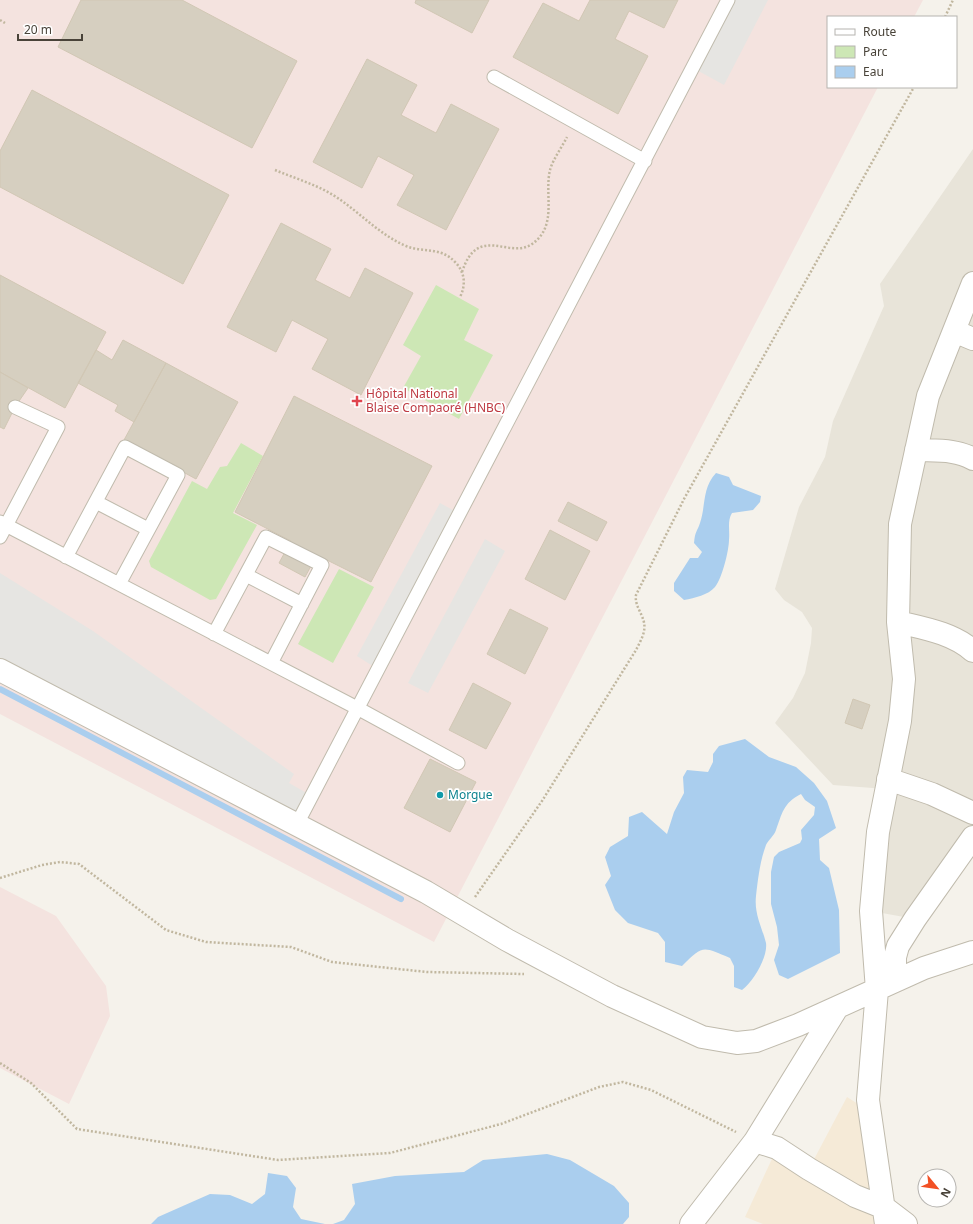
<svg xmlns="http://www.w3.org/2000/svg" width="973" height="1224" font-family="'Noto Sans',sans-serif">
	<rect width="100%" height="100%" fill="#f5f2eb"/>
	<path fill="#e8e4d9" d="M973,149v677l-58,93 -44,-8 15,-122 -53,-4 -58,-62 18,-25 12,-25 6,-30 1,-15 -10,-16 -18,-12 -9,-11 24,-82 26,-50 8,-36 51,-115 -4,-22z"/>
	<path fill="#f5ead7" d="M847,1097l22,14 14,91 30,22h-150l-18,-7 32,-69 34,17z"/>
	<path fill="#f4e3df" d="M0,0h923l-9,17h-86v70h50l-444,855 -434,-228z
		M0,887l56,29 50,70 4,30 -41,88 -69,-36z"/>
	<path fill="#cde7b5" d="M436,285l43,24 -15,31 29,15 -34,64 -56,-31 18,-32 -18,-11z
		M241,443l22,13 -30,57 24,12 -41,74 -6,1 -59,-33 -2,-6 43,-80 15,8 13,-22 7,-1z
		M339,569l35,18 -41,76 -35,-19z"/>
	<path fill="#e6e5e2" d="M728,0h40l-44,85 -31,-17z
		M440,503l20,11 -81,156 -22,-14z
		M485,539l20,12 -77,142 -20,-10z
		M0,573l93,58 201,143 -5,9 23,13 -15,28 -297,-161z"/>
	<path fill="#aaceee" d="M716,473l13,4 4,8 28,11 -1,6 -7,8 -21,3c-5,8 -2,17 -3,27 0,10 -7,39 -14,47 -7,8 -20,11 -31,13l-10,-9v-8l16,-25h8l4,-6 -8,-9c1,-12 3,-11 6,-20 6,-18 2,-35 16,-50z
		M745,739l24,18 27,10 18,16 13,18 9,27 -17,11 1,21 9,8 10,42 1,43 -52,26 -9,-4 -5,-15 5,-15 -2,-18 -6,-23v-32l3,-15 5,-5 21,-9 2,-4 -1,-9 13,-15 1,-8 -10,-7 -4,-6c-18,9 -19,20 -25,36 -2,6 -8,10 -10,15 -6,16 -8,34 -10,51 -2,18 6,31 10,47 2,14 -13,39 -24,47l-8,-3v-21l-4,-8c-28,-12 -27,-13 -48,8l-17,-4v-20l-7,-9 -30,-10 -13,-13 -10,-25 6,-9 -6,-19 5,-10 18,-11 1,-19 13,-5 25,22 7,-22 10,-19 -1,-16 4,-7 21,2 5,-10v-8l6,-8z
		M547,1154l23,6 44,26 15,17v14l-6,7h-290l11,-4 11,-16 -3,-20 43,-8 69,-4 19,-12z
		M268,1173l19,3 9,12 -3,19 8,12 24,5h-174l7,-7 52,-23 20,1 22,9 13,-10z"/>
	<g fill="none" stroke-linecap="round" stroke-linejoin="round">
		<path stroke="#aaceee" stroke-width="6" d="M0,689l401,210"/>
	</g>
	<path fill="#d6cfc0" stroke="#d1c7b4" d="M81,0h101l115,61 -45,87 -194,-101z
		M416,0h73l-17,33 -57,-30z
		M590,0h88l-14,28 -35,-17 -14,28 33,17 -30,58 -105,-57 30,-54 36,18z
		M367,59l50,26 -16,30 35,18 15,-29 48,25 -53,101 -49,-25 17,-30 -36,-19 -16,32 -49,-26z
		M32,90l197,105 -46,89 -183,-97v-36z
		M281,223l50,26 -16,31 35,18 15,-30 48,25 -52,102 -49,-26 16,-30 -36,-19 -16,32 -49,-25z
		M0,275l106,57 -41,76 -65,-36z
		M123,340l43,23 -32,59 -19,-11 3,-6 -40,-22 18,-33 16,10z
		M166,363l72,39 -42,77 -72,-39z
		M0,372l28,16 -13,19 -11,22 -4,-2z
		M294,396l138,70 -61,116 -54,-27 -12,22 -26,-14 12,-22 -56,-29z
		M568,502l39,20 -10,19 -39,-20z
		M550,530l40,21 -25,49 -40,-21z
		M510,609l38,19 -23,46 -38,-20z
		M473,683l38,20 -25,46 -37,-19z
		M853,699l17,6 -8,24 -17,-6z
		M430,759l46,23 -26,50 -46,-24z"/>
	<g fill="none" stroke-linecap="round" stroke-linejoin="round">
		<defs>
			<path id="lane" d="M494,77l151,84
				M96,502l52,27
				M0,522l359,187 99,54
				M0,537l58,-110 -43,-20
				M66,557l59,-110 53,28 -59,109
				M246,575l56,29
				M214,634l52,-97 56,28 -51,98
				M297,824l431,-824"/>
			<path id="street" d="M954,331l19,8
				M916,450c19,1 41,-1 57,9
				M898,622c25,6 55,11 75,29
				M0,670l426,222 81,48 105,56 90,41 35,6 19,-2 42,-16 126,-57 49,-16
				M888,779l44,15 41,19
				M895,981v-24l3,-11 17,-27 58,-82
				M755,1141l22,7 32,21 46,27 30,12 21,16
				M691,1224l64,-83 82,-133
				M886,1224l-18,-124 9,-110 -6,-79 7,-79 22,-111 4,-42 -6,-57 2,-98 28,-128 45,-113"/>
		</defs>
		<use href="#lane" stroke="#c0bbad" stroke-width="15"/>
		<use href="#street" stroke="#c0bbad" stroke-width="24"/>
		<path stroke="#c1b79f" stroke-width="2.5" stroke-dasharray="2 2" stroke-linecap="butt" d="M945,17l8,-17
			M0,20l5,3
			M275,170c19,8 40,14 58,25 26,16 45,39 73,51 17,7 35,0 50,17 9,10 10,22 4,34
			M462,272c16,-49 47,-12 70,-28 26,-18 12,-49 18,-74 3,-11 12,-23 17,-33
			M0,878l42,-13 18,-3 19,2 87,66 40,12 85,5 41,15 95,10 97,2
			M475,897l67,-96 94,-151c3,-6 7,-13 8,-19 3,-14 -10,-23 -8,-36l48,-96 230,-412
			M0,1063l31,20 46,46 201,31 112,-7 111,-29 98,-37 24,-5 28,8 85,42"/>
		<use href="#lane" stroke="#fff" stroke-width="13"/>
		<use href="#street" stroke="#fff" stroke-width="22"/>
	</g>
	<path fill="#e0444e" stroke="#fff" stroke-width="1.5" d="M355 395h4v4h4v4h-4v4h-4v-4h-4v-4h4z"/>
	<circle fill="#0f9aa8" stroke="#fff" stroke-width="1.5" cx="440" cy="795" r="4"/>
	<g text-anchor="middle" stroke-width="3.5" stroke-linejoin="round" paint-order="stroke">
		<g font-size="12" fill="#be3a42" stroke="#fff" text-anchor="start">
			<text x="366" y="398">Hôpital National<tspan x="366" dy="14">Blaise Compaoré (HNBC)</tspan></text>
		</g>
		<g font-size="12" fill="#0d838f" stroke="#fff" text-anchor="start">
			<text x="448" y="799">Morgue</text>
		</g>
	</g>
	<rect x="827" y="16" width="130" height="72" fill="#ffffff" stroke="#b6b4b0"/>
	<rect x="835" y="29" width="20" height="6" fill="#ffffff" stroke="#b6b4b0"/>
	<text x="863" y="36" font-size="12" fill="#494339">Route</text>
	<rect x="835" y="46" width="20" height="12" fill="#cde7b5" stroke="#b6b4b0"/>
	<text x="863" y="56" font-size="12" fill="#494339">Parc</text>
	<rect x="835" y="66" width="20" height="12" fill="#aaceee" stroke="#b6b4b0"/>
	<text x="863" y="76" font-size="12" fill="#494339">Eau</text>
	<g transform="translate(937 1188) rotate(119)"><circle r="19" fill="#ffffff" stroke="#b6b4b0"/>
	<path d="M0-3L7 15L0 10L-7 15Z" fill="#f25024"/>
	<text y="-6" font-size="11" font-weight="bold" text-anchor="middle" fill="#494339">N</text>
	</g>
	<path d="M18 34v6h64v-6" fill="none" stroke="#494339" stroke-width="2"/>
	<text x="24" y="34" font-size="12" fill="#494339" stroke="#ffffff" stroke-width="3" paint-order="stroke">20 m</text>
</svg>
